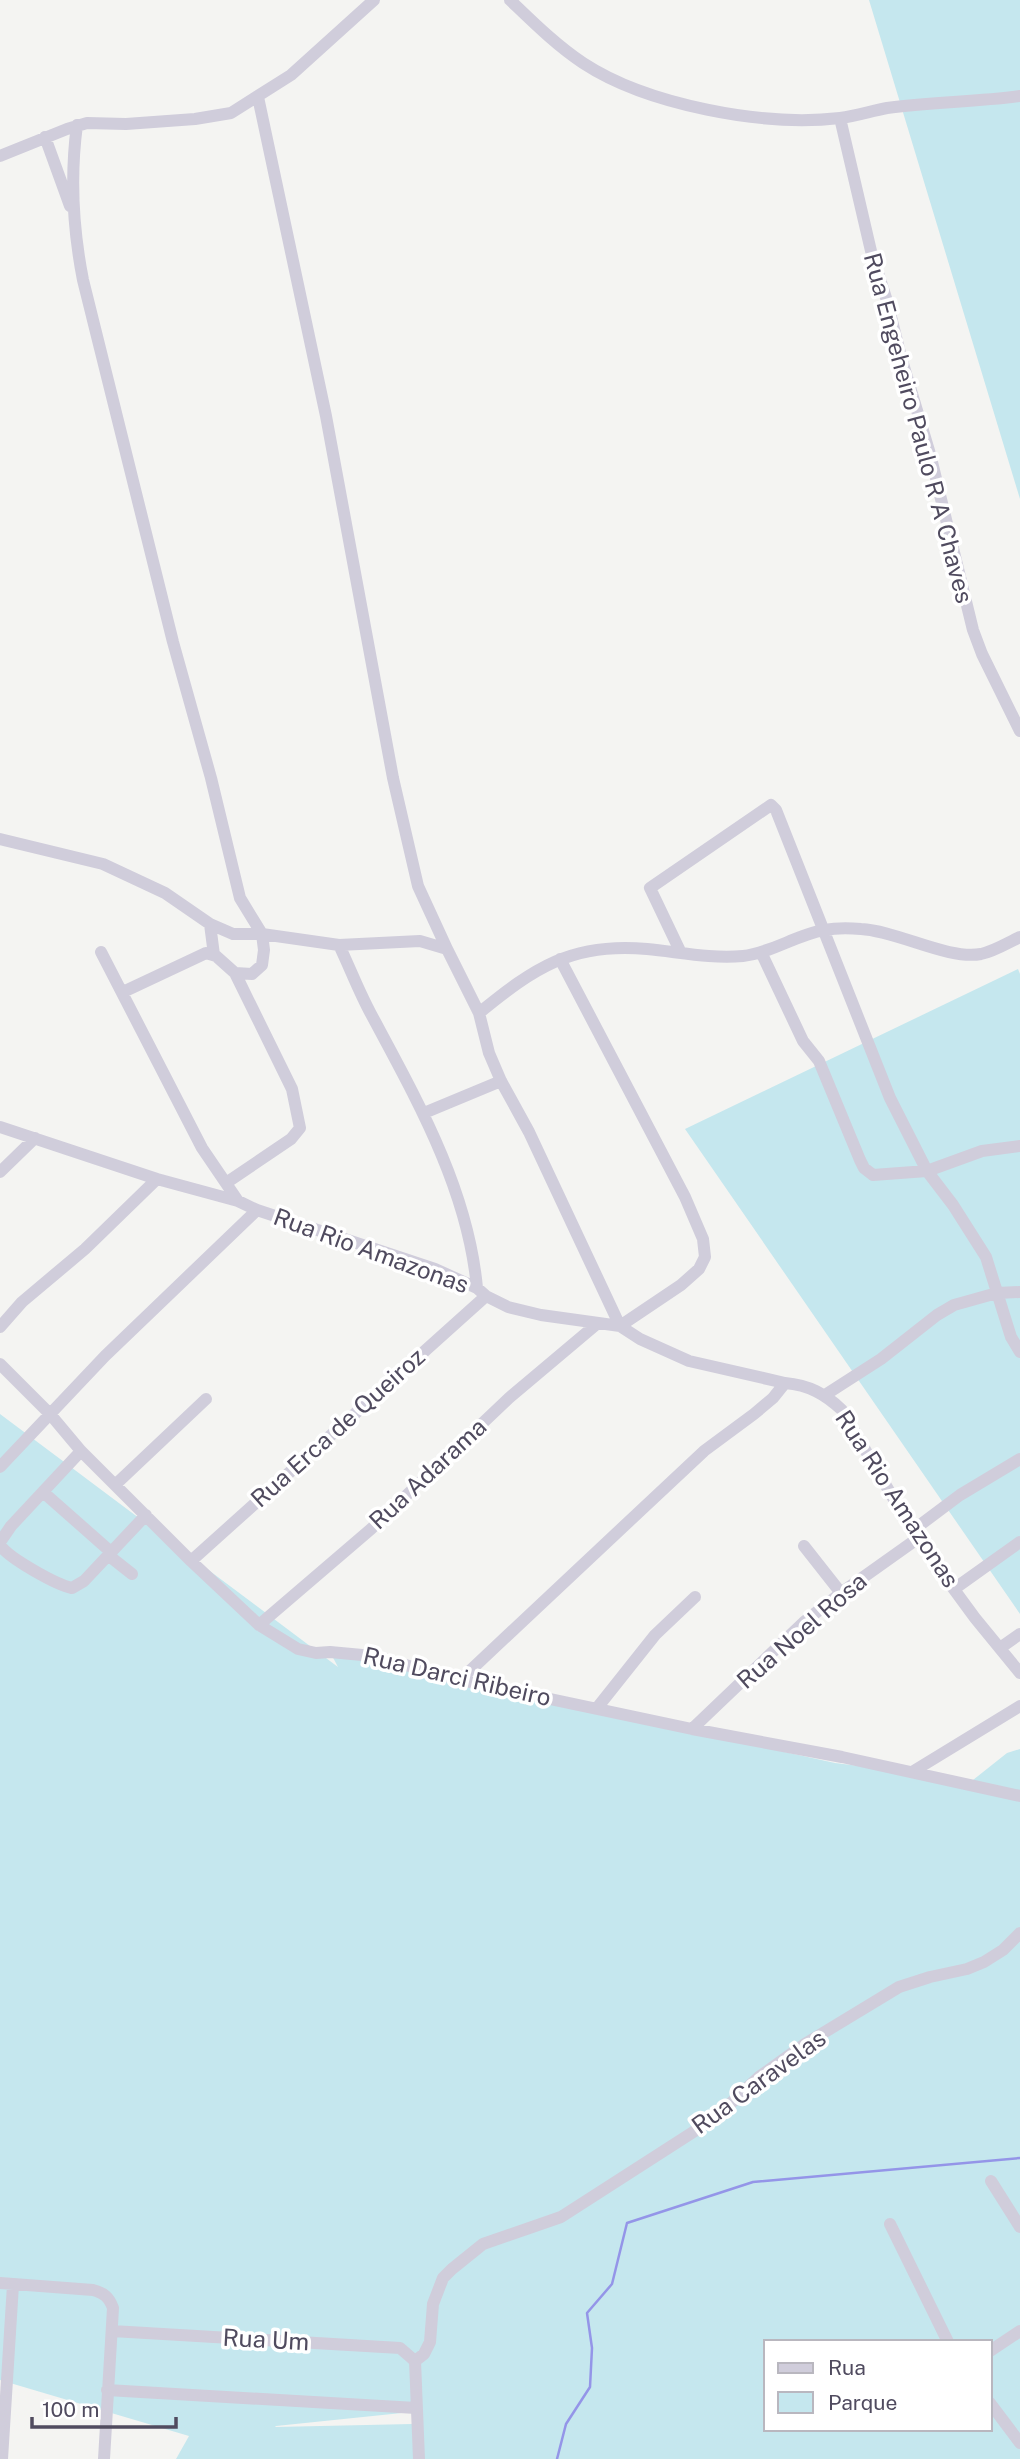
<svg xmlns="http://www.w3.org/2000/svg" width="1020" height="2459" font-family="'Public Sans',sans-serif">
	<rect width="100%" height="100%" fill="#f4f4f2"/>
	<path fill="#c5e7ee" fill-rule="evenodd" d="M869,0h151v499z
		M1018,969l2,5v640l-335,-485z
		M0,1414l338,253 -8,-15 505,111 138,17 34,-27 13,-4v710h-844l13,-23 -189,-56zM766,2342h224v87h-224zM421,2411l-9,13 -137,3 1,-1z"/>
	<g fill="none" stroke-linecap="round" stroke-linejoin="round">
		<path stroke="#9495e8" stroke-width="2.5" d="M557,2459l9,-35 24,-37 2,-39 -5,-35 25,-29 15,-61 126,-41 267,-24"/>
		<path stroke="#d0cddb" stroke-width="12" d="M510,0c23,22 46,45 73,63 64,42 181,64 257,55 16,-2 31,-7 47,-10 44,-6 89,-6 133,-12
			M258,97l68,319 67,362 25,108 29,63
			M840,118l31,133 16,50 14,56 29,97 43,176 9,24 38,77
			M77,125c-7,52 -4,104 6,155l90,362 38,136 29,120 22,36 2,16 -2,15 -10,9 -17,-1 -19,-17 -10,-3 -83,39
			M45,137l25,69
			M0,156l67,-27 20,-6 39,1 69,-5 36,-6 60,-38 83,-75
			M0,839l103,25 62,29 45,31 23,10h29l77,11 81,-4 27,8 32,64 10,40 12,28 28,51 91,194 61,-41 18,-16 6,-12 -2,-18 -18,-42 -125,-238
			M210,924l4,31
			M339,945c11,23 20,47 32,69 46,86 97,175 106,274
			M101,952l101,196 36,53
			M761,952l42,89 16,20 41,99 4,8 9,7 54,-4 55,-20 38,-5
			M681,953l-31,-65 121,-83 5,5 114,288 37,73 26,34 33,52 25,80 9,15
			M479,1013c55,-45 93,-71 168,-64 32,3 64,10 96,7 28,-3 53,-21 81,-26 11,-2 26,-2 37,-1 37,2 86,31 120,25 14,-3 26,-11 39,-17
			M424,1113l77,-32
			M0,1127l157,52 81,22 19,9 178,59 42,19 9,8 22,11 33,8 79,11 20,13 49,22 96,22c24,2 40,11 57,27l75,129 58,79 45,55
			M0,1172l35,-34
			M226,1183l65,-44 9,-11 -8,-39 -57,-116
			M0,1327l22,-25 63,-53 72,-70
			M0,1364l50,50 31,37 110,110 68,64 39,24 18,4 14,-1 43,4 87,24 232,49 150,28 178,39
			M825,1395l56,-36 56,-44 17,-10 43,-12 23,-1
			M0,1467l105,-111 152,-146
			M115,1485l91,-86
			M43,1492l68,60
			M912,1531l48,-36 60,-36
			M0,1542l11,-16 70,-75
			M0,1545c8,13 57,40 72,43l12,-7 62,-66
			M804,1546l37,47
			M108,1555l24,19
			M191,1561l295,-265
			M954,1589l66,-47
			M259,1625l112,-96 138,-131 89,-75
			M1000,1648l20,-14
			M460,1680l244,-229 50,-37 19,-16 12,-15
			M597,1708l58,-73 40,-38
			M692,1729l112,-107 37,-29 76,-54
			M912,1772l108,-66
			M991,2181l29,46
			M890,2224l58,118
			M0,2283l93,7c11,3 16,7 20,18l-9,151
			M112,2331l288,17 15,13
			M990,2351l30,-20
			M415,2361l9,-7 6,-12 3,-38 10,-26 9,-9 31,-25 78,-27 154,-99 44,-41 46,-33 94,-57 31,-10 37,-8 17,-7 19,-12 17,-17
			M415,2361l4,98
			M107,2390l309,18
			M990,2403l30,40
			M2,2459l11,-174"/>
	</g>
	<g text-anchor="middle" stroke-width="7" stroke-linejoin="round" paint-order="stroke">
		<g font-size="24" fill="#504b5f" stroke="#fff">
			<text transform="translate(918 428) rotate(75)" y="8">Rua Engeheiro Paulo R A Chaves</text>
			<text transform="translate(371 1251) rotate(20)" y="8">Rua Rio Amazonas</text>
			<text transform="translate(338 1428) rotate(-42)" y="8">Rua Erca de Queiroz</text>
			<text transform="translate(428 1474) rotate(-43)" y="8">Rua Adarama</text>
			<text transform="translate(897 1499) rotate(57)" y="8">Rua Rio Amazonas</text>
			<text transform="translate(802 1631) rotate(-41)" y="8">Rua Noel Rosa</text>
			<text transform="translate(457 1677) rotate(13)" y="8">Rua Darci Ribeiro</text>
			<text transform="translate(759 2082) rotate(-36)" y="8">Rua Caravelas</text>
			<text transform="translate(266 2340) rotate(3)" y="8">Rua Um</text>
		</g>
	</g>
	<rect x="764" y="2340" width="228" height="91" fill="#ffffff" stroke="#b9b7bf" stroke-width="2"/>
	<rect x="778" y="2363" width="35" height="10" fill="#d0cddb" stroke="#b9b7bf" stroke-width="2"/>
	<text x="828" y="2375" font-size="21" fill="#504b5f">Rua</text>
	<rect x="778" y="2392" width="35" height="21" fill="#c5e7ee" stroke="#b9b7bf" stroke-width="2"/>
	<text x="828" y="2410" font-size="21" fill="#504b5f">Parque</text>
	<path d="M32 2417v10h144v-10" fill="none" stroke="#504b5f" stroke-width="3.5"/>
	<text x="42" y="2417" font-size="21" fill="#504b5f" stroke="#ffffff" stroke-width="5" paint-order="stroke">100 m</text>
</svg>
